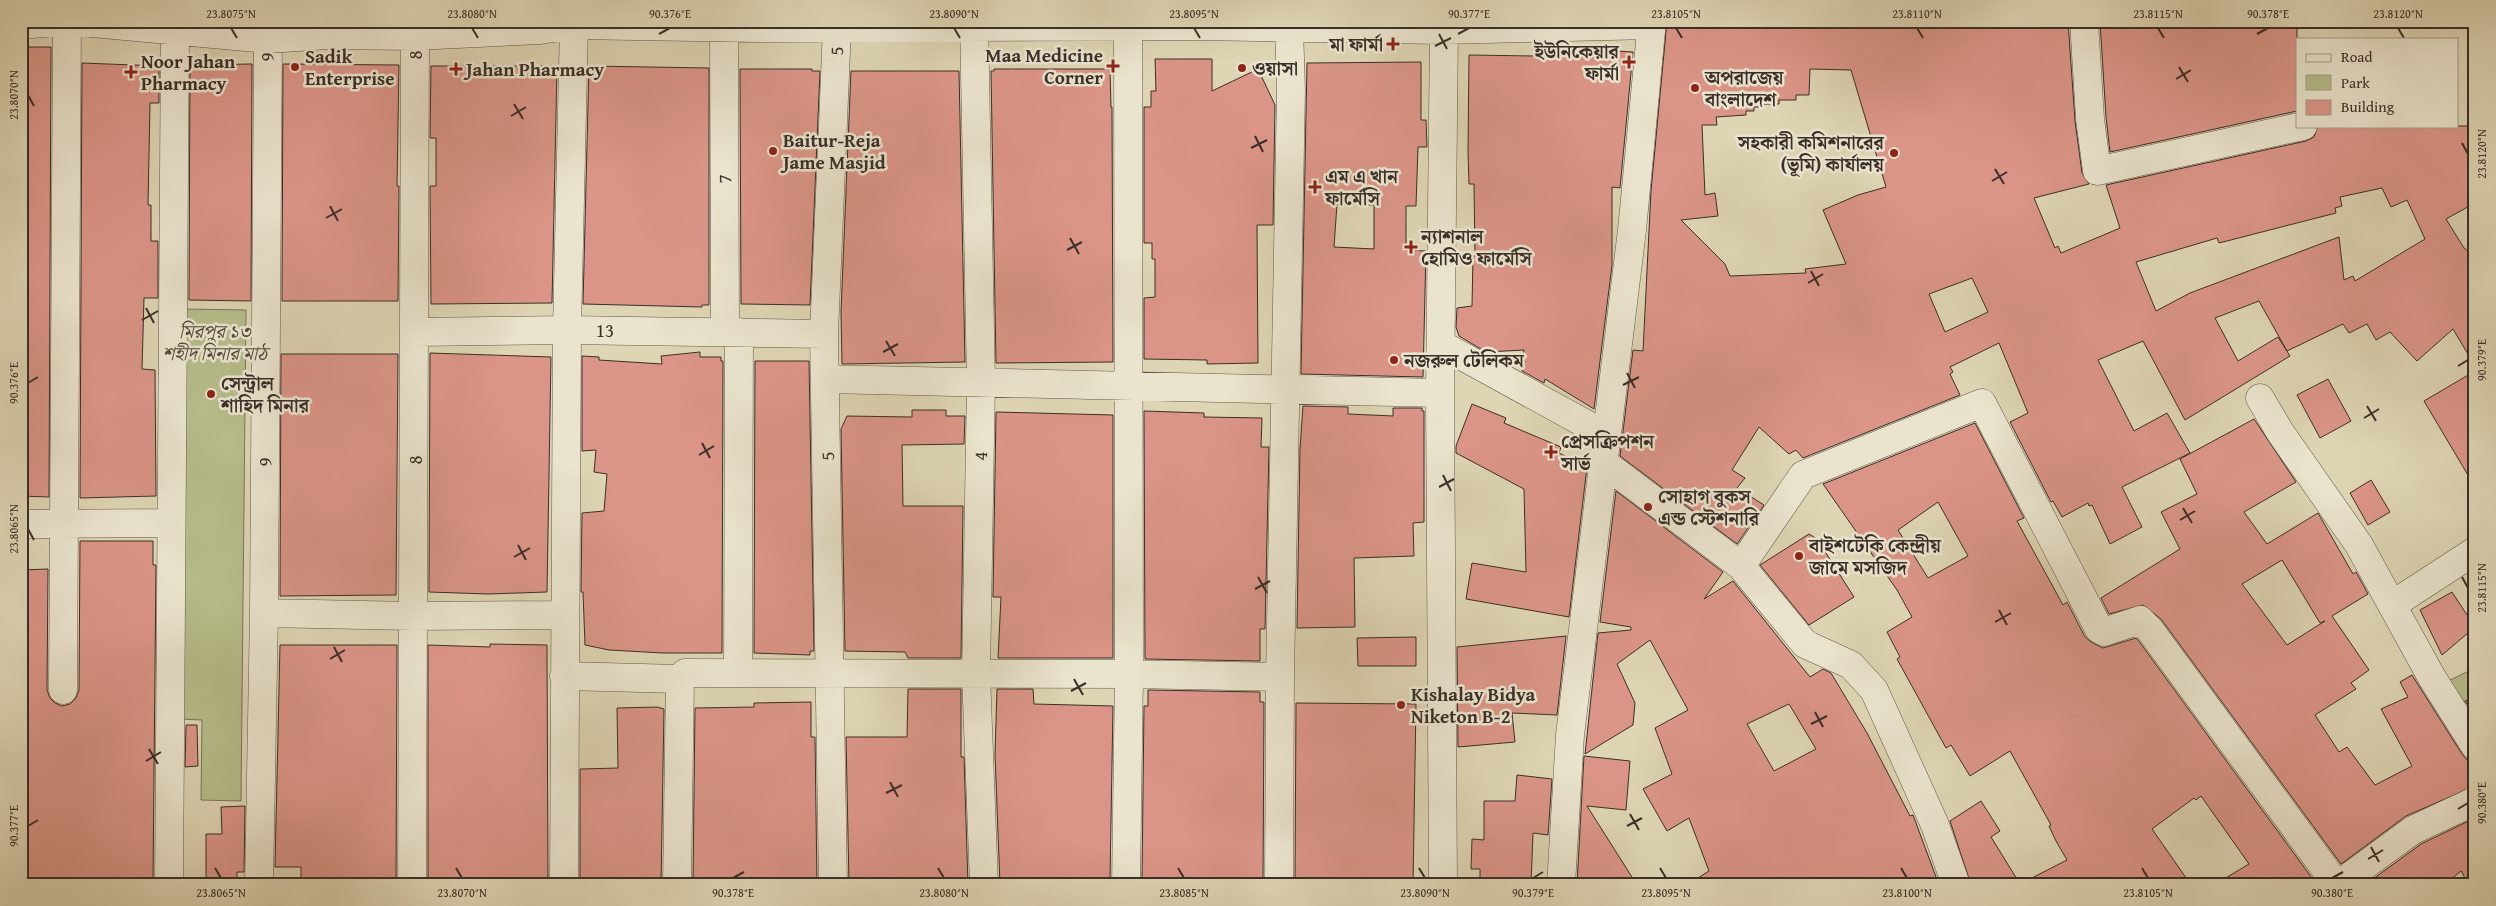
<svg xmlns="http://www.w3.org/2000/svg" width="2496" height="906" font-family="'Gentium Book Plus','Noto Serif Bengali',serif">
	<rect width="100%" height="100%" fill="#ded5b4"/>
	<filter id="stains"><feTurbulence type="fractalNoise" baseFrequency=".004" numOctaves="4"/><feColorMatrix values="0 0 0 0 .2 0 0 0 0 .09 0 0 0 0 .02 0 0 0 .5 -.17"/></filter>
	<radialGradient id="worn" r=".72"><stop offset=".6" stop-color="#630" stop-opacity="0"/><stop offset="1" stop-color="#630" stop-opacity=".3"/></radialGradient>
	<path fill="#b6bc8a" stroke="#78765a" d="M184,309l62,1 -5,491 -40,-1 1,-80 -23,-1z
		M2475,668v29l-21,10 -12,-23z"/>
	<path fill="#db9588" stroke="#3a2f29" fill-rule="evenodd" d="M1667,21h401l7,100 7,52 7,11 -55,14 21,50 3,-2 3,7 59,-25 -14,-43 200,-44 8,-4 4,-11h157v77l-29,16 18,29 11,8v110l-22,-37 -36,32 -27,-29 -14,8 -9,-16 -18,9 -6,-9 -56,27 -28,-50 -44,17 23,43 40,-24 12,19 -105,64 -42,-79 -45,19 36,71 33,-18 23,40 -68,34 20,40 -32,17 -18,-39 -3,1 -1,-3 -26,14 -9,-16 -2,1 -41,-80 18,-9 -29,-70 -49,24 3,5 -3,2 10,21 -157,63 -7,-8 -7,4 -30,-27 -27,43 13,8 -8,10 27,17 -27,39 -117,-88 13,-106 10,1 8,-160zM1810,69l41,1 35,117 -28,8 -35,15 23,54 -41,5 1,4 -76,3 -5,-12 -44,-44 37,-4 -3,-23 -10,2 -3,-70h15l-1,-8 30,-2v-4h8v-4h7v-3h18v-4h17v-5h13zM2382,188l9,19 16,-7 18,39 -70,42 -2,-5 -9,4 -5,-43 -149,56 -34,18 -20,-49 81,-24 2,5 117,-30 -1,-5 7,-2 -2,-9zM1972,278l16,34 -43,20 -16,-38z
		M2100,21h197v90l-187,41 -4,-35z
		M21,47h30l-2,450 -28,-1z
		M1599,50l34,2 -13,136 -8,-1v78l-18,144 -49,-30 -1,4 -22,-12 3,-10 -3,-1 2,-10 -38,2 -27,-16 -3,-9 1,-19 15,-2 1,-50h2l-1,-72h-5l-1,-32 1,-97 130,2z
		M1155,59h57v32l46,-22 17,36 -2,120h-16l1,138 -51,1v-4l-63,-1v-61l11,-1v-38h-3v-16h-8v-136h7v-16h5z
		M1421,62v58h5l1,27h-9l-2,59h-10v44l20,1 -3,126 -122,-3 6,-311zM1337,204l37,1v44l-40,-2z
		M82,63l77,3v37h-9l-2,102h3v36h7v57h-14l-2,71 13,1 1,126 -76,2z
		M252,64l-1,237 -62,-1 1,-235z
		M283,64l116,1 -2,121h2l-1,115h-116z
		M431,66h126l-5,237 -121,1 -1,-118h6v-48h-6z
		M589,66l120,2v237h-7v2l-119,-3z
		M740,69h72v2h8l-10,234 -69,-1z
		M994,69h116l1,38h1l1,255 -117,1 -5,-292h3z
		M851,71h108l6,291 -123,2 -1,-52z
		M700,352v5h21v4h2l-1,292h-59l-54,-3 -24,-5 -2,-53h-2l1,-79 22,-2 3,-37 -13,-2 2,-22 -14,1v-95l17,1v3l63,4 -1,-8z
		M430,353l121,4 -4,235 -59,2 -59,-2z
		M281,354h117l-2,241 -116,1z
		M755,361h54l5,290h-4v4l-56,-2z
		M2475,371v116l-51,-86z
		M2328,379l23,42 -31,17 -23,-43z
		M1472,404l34,14 -2,5 57,24 -2,6 28,14 -18,150 -103,-18 6,-36 54,9 -2,-83 -68,-36v-7z
		M1303,406l45,1v7l45,2v-8h29v3h2v111l-11,1 1,33 -60,2 1,69 -58,1 3,-179z
		M912,410h34v6h19l-1,28 -62,1 1,61h60l-2,152h-53l-3,-6 -60,-1 -4,-222 6,-13 65,1z
		M1144,411l60,2v4l58,1 -1,29h8l-4,182h-5v32l-115,-2z
		M996,412l117,3v243h-115l3,-61h-8z
		M2254,419l42,63 -52,30 23,32 51,-31 35,61 3,-2 12,22 -36,22 37,54 -18,13 5,6 -41,26 24,37 8,-5 28,38 37,-19 -31,-57 27,-12 -8,-15 12,-7 50,79 5,6 8,1v25l-69,30 -65,48 -180,-245 -18,-14 -34,9 -8,-16 79,-49 -19,-37 36,-18 -17,-35zM2282,560l38,63 5,-2 -38,24 -45,-61z
		M1975,423l49,95 -7,3 46,84 4,-3 18,35 6,5 12,6 33,-10 2,2 179,245h-103l35,-21 -48,-68 -5,4 -2,-2 -42,31 39,56h-220l-21,-64 31,-20 19,30 -9,6 29,47 47,-24 -11,-19 -7,-15 2,-1 -41,-74 -40,25 -19,-31 -5,3 -49,-89 3,-2 -13,-25 25,-15 -15,-27 -74,-106zM1938,502l30,54 -40,22 -30,-48z
		M2371,480l19,32 -22,13 -18,-32z
		M1616,491l107,81 -19,27 29,-18 77,96 13,-8 8,4 36,60 43,83 3,-1 26,70h-252l22,-14 -20,-53 -22,13 -24,-42 29,-15 -17,-46 33,-18 -38,-70 -33,24 18,39 -2,22 -48,29 13,-121 33,-3v-3l-31,-5zM1789,704l27,45 -42,22 -27,-47z
		M1809,534l8,5 37,58 -45,28 -49,-60z
		M80,541h73v24h3l-3,316 -40,-1v5h-92v-315l27,-1 -1,121 3,8 5,5 7,3 8,-2 6,-6 3,-8z
		M2452,592l23,35 -33,28 -22,-45z
		M1566,636l-9,79 -45,-2 3,29 -57,5 -1,-100z
		M1416,637v29h-58l-1,-28z
		M490,644l57,1 1,240h-46v-3l-6,-1h-68v-236l62,2z
		M280,645h117l-1,240h-58v-3l-37,-1v-14h-26z
		M908,689h53v68h3l4,128h-119l-3,-148h61z
		M997,689h36l1,15 79,2 -3,174 -55,1v4h-55l-5,-131z
		M1148,690l112,2v10h4l-1,183h-118l1,-6h-4l2,-173h4z
		M2475,697v19l-10,-15z
		M811,702v35h4l2,148h-124l2,-177 59,-1v-4z
		M1296,703l120,1 -3,181h-118z
		M657,707l7,2 -3,176h-81v-116l38,-1 -1,-60z
		M186,725h11l1,41 -13,1z
		M1584,756l46,5 -4,49 -39,-4 50,79h-60z
		M1517,775l35,4 -4,56 -15,-2 -2,52h-51v-16h-9l1,-30 12,1v-39h31z
		M245,806l-1,66h-7v13h-31v-51h16l-1,-27z
		M2475,818v67h-6l-8,-14 -17,14h-79l56,-41z"/>
	<g fill="none" stroke-linecap="round" stroke-linejoin="round">
		<defs>
			<path id="minor" d="M70,21l198,18 59,-4 88,1 125,-6 34,-5 181,3 443,-2 246,4 208,-5
				M974,21l7,362 -5,291 8,211
				M2084,21l6,98 7,52 206,-45
				M21,25l44,-4
				M724,28l1,303
				M415,332l152,-2 257,4
				M1442,345l164,90
				M826,379l614,14
				M2260,398l20,34 79,113 72,131 44,70
				M1604,463l137,103 64,78 46,21 23,25 61,135 21,60
				M21,524l149,-1
				M1741,566l62,-91 179,-72 117,226 5,3 36,-12 10,10 187,255
				M2392,605l83,-54
				M264,613l149,3 151,-1
				M738,673l1,-341
				M564,676l116,3
				M63,690l4,-669
				M169,885l6,-855
				M259,885l5,-272 4,-574
				M412,885l3,-849
				M564,885l3,-555 7,-305
				M677,885l3,-206 5,-6 444,1 151,3
				M833,885l-9,-551 13,-306
				M1126,885l3,-211 -1,-648
				M1279,885l1,-208 11,-586 -2,-64
				M1443,885l-3,-492 4,-363
				M1561,885l9,-150 62,-505 20,-209
				M2338,885l75,-55 62,-29"/>
		</defs>
		<use href="#minor" stroke="#63584c" stroke-width="29"/>
		<use href="#minor" stroke="#eae4ce" stroke-width="28"/>
	</g>
	<path fill="none" stroke="#3a2f29" stroke-width="2" d="M231,28l6,10M472,28l6,10M954,28l6,10M1194,28l6,10M1676,28l6,10M1917,28l6,10M2158,28l6,10M2398,28l6,10M659,34l11,-6M1439,34l8,15M1458,34l11,-6M2257,34l11,-6M1435,46l16,-8M2179,67l9,15M2176,79l15,-9M28,95l6,11M514,104l9,15M511,116l15,-9M1255,136l8,16M2462,143l6,11M1251,148l16,-8M1995,169l9,15M1992,181l15,-9M330,206l8,15M326,218l16,-9M1070,238l9,16M1067,250l15,-8M1811,271l8,15M1808,283l15,-9M146,308l8,15M142,320l16,-9M886,341l9,15M883,352l15,-8M2458,366l10,-6M1627,373l8,15M28,383l10,-6M1623,385l16,-8M2367,406l9,15M2364,418l15,-9M702,443l8,15M699,455l15,-9M1443,475l8,16M1439,487l15,-8M2183,508l9,15M2180,520l15,-9M28,529l6,11M518,545l8,15M514,557l16,-9M1258,577l9,16M2462,577l6,11M1255,589l15,-8M1999,610l8,15M1995,622l16,-9M334,647l8,15M330,659l15,-9M1074,679l9,16M1071,691l15,-8M1815,712l8,15M1811,724l16,-8M149,749l9,15M146,761l15,-9M890,782l8,15M886,793l16,-8M2458,809l10,-6M1630,814l9,16M28,826l10,-6M1627,826l15,-8M2371,847l8,15M2368,859l15,-9M215,868l6,10M456,868l6,10M938,868l6,10M1178,868l6,10M1419,868l6,10M1660,868l6,10M1901,868l6,10M2142,868l6,10M733,878l11,-6M1533,878l10,-6M2332,878l11,-6"/>
	<g fill="#8f2418" stroke="#eae4ce" stroke-width="2">
		<path d="M1390.5 36.5h5v5h5v5h-5v5h-5v-5h-5v-5h5z"/>
		<path d="M1626.5 54.5h5v5h5v5h-5v5h-5v-5h-5v-5h5z"/>
		<path d="M1110.5 58.5h5v5h5v5h-5v5h-5v-5h-5v-5h5z"/>
		<circle cx="295" cy="67" r="5"/>
		<circle cx="1242" cy="68" r="5"/>
		<path d="M453.5 61.5h5v5h5v5h-5v5h-5v-5h-5v-5h5z"/>
		<path d="M128.5 64.5h5v5h5v5h-5v5h-5v-5h-5v-5h5z"/>
		<circle cx="1695" cy="88" r="5"/>
		<circle cx="773" cy="151" r="5"/>
		<circle cx="1894" cy="153" r="5"/>
		<path d="M1312.5 179.5h5v5h5v5h-5v5h-5v-5h-5v-5h5z"/>
		<path d="M1408.5 239.5h5v5h5v5h-5v5h-5v-5h-5v-5h5z"/>
		<circle cx="1394" cy="360" r="5"/>
		<circle cx="211" cy="394" r="5"/>
		<path d="M1548.5 444.5h5v5h5v5h-5v5h-5v-5h-5v-5h5z"/>
		<circle cx="1648" cy="507" r="5"/>
		<circle cx="1799" cy="556" r="5"/>
		<circle cx="1401" cy="705" r="5"/>
	</g>
	<g text-anchor="middle" stroke-width="5" stroke-linejoin="round" paint-order="stroke">
		<g font-size="19" font-weight="bold" fill="#3a2f29" stroke="#eae4ce" text-anchor="start">
			<text x="1383" y="51" text-anchor="end">মা ফার্মা</text>
			<text x="1619" y="58" text-anchor="end">ইউনিকেয়ার<tspan x="1619" dy="22">ফার্মা</tspan></text>
			<text x="1103" y="62" text-anchor="end">Maa Medicine<tspan x="1103" dy="22">Corner</tspan></text>
			<text x="305" y="63">Sadik<tspan x="305" dy="22">Enterprise</tspan></text>
			<text x="141" y="68">Noor Jahan<tspan x="141" dy="22">Pharmacy</tspan></text>
			<text x="1252" y="75">ওয়াসা</text>
			<text x="466" y="76">Jahan Pharmacy</text>
			<text x="1705" y="84">অপরাজেয়<tspan x="1705" dy="22">বাংলাদেশ</tspan></text>
			<text x="783" y="147">Baitur-Reja<tspan x="783" dy="22">Jame Masjid</tspan></text>
			<text x="1884" y="149" text-anchor="end">সহকারী কমিশনারের<tspan x="1884" dy="22">(ভূমি) কার্যালয়</tspan></text>
			<text x="1325" y="183">এম এ খান<tspan x="1325" dy="22">ফার্মেসি</tspan></text>
			<text x="1421" y="243">ন্যাশনাল<tspan x="1421" dy="22">হোমিও ফার্মেসি</tspan></text>
			<text x="1404" y="367">নজরুল টেলিকম</text>
			<text x="221" y="390">সেন্ট্রাল<tspan x="221" dy="22">শাহিদ মিনার</tspan></text>
			<text x="1561" y="448">প্রেসক্রিপশন<tspan x="1561" dy="22">সার্ভ</tspan></text>
			<text x="1658" y="503">সোহাগ বুকস<tspan x="1658" dy="22">এন্ড স্টেশনারি</tspan></text>
			<text x="1809" y="552">বাইশটেকি কেন্দ্রীয়<tspan x="1809" dy="22">জামে মসজিদ</tspan></text>
			<text x="1411" y="701">Kishalay Bidya<tspan x="1411" dy="22">Niketon B-2</tspan></text>
		</g>
		<g font-size="19" fill="#3a2f29" stroke="#eae4ce">
			<text transform="translate(836 51) rotate(-88)" y="7">5</text>
			<text transform="translate(415 55) rotate(-90)" y="7">8</text>
			<text transform="translate(267 57) rotate(-90)" y="7">9</text>
			<text transform="translate(724 179) rotate(-90)" y="7">7</text>
			<text x="605" y="337">13</text>
			<text transform="translate(827 456) rotate(-91)" y="7">5</text>
			<text transform="translate(980 456) rotate(-89)" y="7">4</text>
			<text transform="translate(415 460) rotate(-90)" y="7">8</text>
			<text transform="translate(265 462) rotate(-90)" y="7">9</text>
		</g>
		<g font-size="19" font-style="italic" fill="#534b3c" stroke="#eae4ce">
			<text x="215" y="338">মিরপুর ১৩<tspan x="215" dy="22">শহীদ মিনার মাঠ</tspan></text>
		</g>
	</g>
	<rect width="2496" height="906" fill="none" stroke="#ded5b4" stroke-width="55"/>
	<rect x="2296" y="38" width="162" height="90" fill="#eae4ce" stroke="#a49c8c"/>
	<rect x="2306" y="54" width="25" height="8" fill="#eae4ce" stroke="#a49c8c"/>
	<text x="2341" y="62" font-size="15" fill="#3a2f29">Road</text>
	<rect x="2306" y="75" width="25" height="15" fill="#b6bc8a" stroke="#a49c8c"/>
	<text x="2341" y="88" font-size="15" fill="#3a2f29">Park</text>
	<rect x="2306" y="100" width="25" height="15" fill="#db9588" stroke="#a49c8c"/>
	<text x="2341" y="112" font-size="15" fill="#3a2f29">Building</text>
	<rect x="28" y="28" width="2440" height="850" fill="none" stroke="#3a2f29" stroke-width="2"/>
	<g font-size="12" text-anchor="middle" fill="#3a2f29">
		<text x="231" y="18">23.8075°N</text>
		<text x="472" y="18">23.8080°N</text>
		<text x="670" y="18">90.376°E</text>
		<text x="954" y="18">23.8090°N</text>
		<text x="1194" y="18">23.8095°N</text>
		<text x="1469" y="18">90.377°E</text>
		<text x="1676" y="18">23.8105°N</text>
		<text x="1917" y="18">23.8110°N</text>
		<text x="2158" y="18">23.8115°N</text>
		<text x="2268" y="18">90.378°E</text>
		<text x="2398" y="18">23.8120°N</text>
		<text transform="translate(14 95) rotate(-90)" y="4">23.8070°N</text>
		<text transform="translate(2482 154) rotate(-90)" y="4">23.8120°N</text>
		<text transform="translate(2482 360) rotate(-90)" y="4">90.379°E</text>
		<text transform="translate(14 383) rotate(-90)" y="4">90.376°E</text>
		<text transform="translate(14 529) rotate(-90)" y="4">23.8065°N</text>
		<text transform="translate(2482 588) rotate(-90)" y="4">23.8115°N</text>
		<text transform="translate(2482 803) rotate(-90)" y="4">90.380°E</text>
		<text transform="translate(14 826) rotate(-90)" y="4">90.377°E</text>
		<text x="221" y="897">23.8065°N</text>
		<text x="462" y="897">23.8070°N</text>
		<text x="733" y="897">90.378°E</text>
		<text x="944" y="897">23.8080°N</text>
		<text x="1184" y="897">23.8085°N</text>
		<text x="1425" y="897">23.8090°N</text>
		<text x="1533" y="897">90.379°E</text>
		<text x="1666" y="897">23.8095°N</text>
		<text x="1907" y="897">23.8100°N</text>
		<text x="2148" y="897">23.8105°N</text>
		<text x="2332" y="897">90.380°E</text>
	</g>
	<rect width="100%" height="100%" filter="url(#stains)"/>
	<rect width="100%" height="100%" fill="url(#worn)"/>
</svg>
